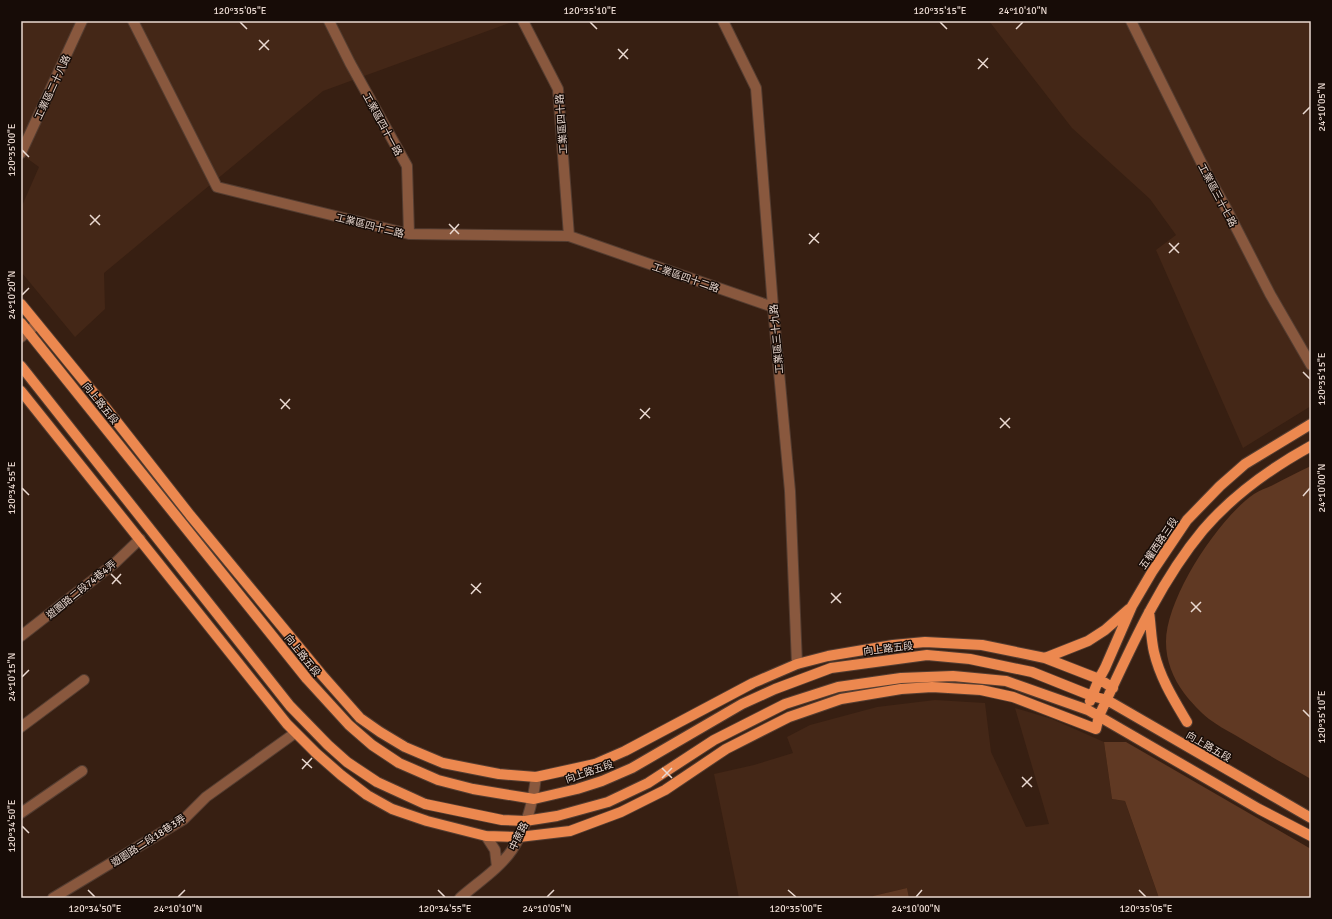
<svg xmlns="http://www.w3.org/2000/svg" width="1332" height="919" font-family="Signika,'Noto Sans TC',sans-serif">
	<rect width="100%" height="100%" fill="#371f12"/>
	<path fill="#442717" d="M21,21h494l-192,70 -219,182 1,36 -30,28 -53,-64 -1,-5v-60l18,-41 -18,-13z
		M989,21h322v385l-68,42 -87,-198 20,-15 -26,-36 -78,-71z
		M935,700l50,3 6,49 35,75 23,-3 -34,-116 37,11 52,23 8,57 13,2 34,97h-250l-2,-10 -34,8v2h-134l-25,-124 40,-9 39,-12 -6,-16 23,-12 67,-18z"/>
	<path fill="#603923" d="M1311,466v313c-25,-14 -51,-29 -76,-44 -9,-5 -18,-10 -26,-16 -9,-7 -18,-17 -25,-26 -11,-15 -18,-32 -18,-51 0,-44 52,-123 88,-148 6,-4 13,-6 19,-9 13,-7 25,-13 38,-19z
		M1104,742h22l185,107v49h-152l-34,-97 -13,-2z
		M907,888l2,10h-36v-2z"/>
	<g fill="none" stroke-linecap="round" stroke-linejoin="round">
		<defs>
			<path id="minor" d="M133,21l84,166 192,47 160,2 204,71
				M329,21l21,42 57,103 2,68
				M523,21l35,68 11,147
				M723,21l33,67 17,219 17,184 7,173
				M1131,21l76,153 20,36 43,84 41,71
				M21,153l61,-132
				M21,337l16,-13
				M21,636l95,-74 24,-23
				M21,727l63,-47
				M21,813l61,-42
				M486,836l9,14 2,17
				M53,898l131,-79 22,-22 89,-64
				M460,898c17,-15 39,-29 52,-48 14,-21 21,-48 24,-73"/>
			<path id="major" d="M21,304l85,104 84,107 132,160 38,43 20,14 25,15 38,16 56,11 37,3 59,-13 30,-13 128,-68 44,-19 31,-8 65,-11 32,-3 57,3 63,13 54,21 14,9
				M21,323l286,356 42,46 23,20 27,18 39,17 35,9 61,10 43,-10 25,-8 30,-13 110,-64 33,-15 56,-21 96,-13 43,4 62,13 60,24 15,4 204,118
				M21,366l269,340 38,39 19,17 30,20 48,22 77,16 23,1 32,-5 51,-14 40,-19 66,-43 71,-36 53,-17 63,-9 52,-2 53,5 82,29 171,99 52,27
				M21,391l266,333 29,29 25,22 26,20 25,14 35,12 59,15 33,1 51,-6 51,-19 44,-22 61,-41 63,-32 52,-18 60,-10 31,-2 49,3 32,7 83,32 3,-13c30,-64 59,-132 104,-186 30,-35 68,-62 108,-84
				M1149,612c2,14 2,27 5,40 6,26 20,48 33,70
				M1045,658l43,-17 17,-11 24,-21
				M1090,701l9,-22 6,-11 27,-62 20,-34 35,-52 33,-34 25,-22 66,-40"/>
		</defs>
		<use href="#minor" stroke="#543d31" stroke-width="12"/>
		<use href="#major" stroke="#543d31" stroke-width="12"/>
		<use href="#minor" stroke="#89583e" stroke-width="10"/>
		<use href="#major" stroke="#ec884f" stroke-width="10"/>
	</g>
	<path fill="none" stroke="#ead9d1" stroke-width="1.5" d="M240,22l7,7M590,22l7,7M940,22l7,7M1016,29l7,-7M259,40l10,10M618,49l10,10M259,50l10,-10M619,59l9,-10M978,59l10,9M978,69l10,-11M1303,114l7,-7M22,150l7,7M90,215l10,10M449,224l10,10M90,225l10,-10M450,234l9,-10M809,234l10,9M1169,243l10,10M809,244l10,-11M1169,253l10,-10M22,295l7,-7M1303,372l7,7M280,399l10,10M281,409l9,-10M640,409l10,9M1000,418l10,10M640,419l10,-11M1000,428l10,-10M22,488l7,7M1303,496l7,-8M111,574l10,10M112,584l9,-10M471,584l10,9M831,593l10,10M471,594l10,-11M1191,602l10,10M831,603l10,-10M1191,612l10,-10M22,677l7,-7M1303,710l7,7M302,759l10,9M662,768l10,10M302,769l10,-11M1022,777l10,10M662,778l10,-10M1022,787l10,-10M22,826l7,7M88,890l7,7M438,890l7,7M788,890l8,7M1139,890l7,7M178,897l7,-7M547,897l7,-7M916,897l6,-7"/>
	<g text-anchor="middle" stroke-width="3" stroke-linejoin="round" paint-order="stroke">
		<g font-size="10" fill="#ead9d1" stroke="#170c07">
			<text transform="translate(52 87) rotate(-65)" y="4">工業區二十八路</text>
			<text transform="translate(383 124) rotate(61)" y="4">工業區四十一路</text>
			<text transform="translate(561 124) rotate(-94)" y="4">工業區四十路</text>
			<text transform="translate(1218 195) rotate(62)" y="4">工業區三十七路</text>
			<text transform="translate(370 225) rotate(14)" y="4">工業區四十二路</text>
			<text transform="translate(686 277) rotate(19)" y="4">工業區四十二路</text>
			<text transform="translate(776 339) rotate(-95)" y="4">工業區三十九路</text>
			<text transform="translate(101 403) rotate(51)" y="4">向上路五段</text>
			<text transform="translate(1158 543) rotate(-56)" y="4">五權西路三段</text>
			<text transform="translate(81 589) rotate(-39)" y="4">遊園路二段74巷4弄</text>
			<text transform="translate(888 648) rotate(-7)" y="4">向上路五段</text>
			<text transform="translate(303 655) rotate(51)" y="4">向上路五段</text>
			<text transform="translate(1209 746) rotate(30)" y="4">向上路五段</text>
			<text transform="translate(589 771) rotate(-19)" y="4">向上路五段</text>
			<text transform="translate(518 836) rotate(-64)" y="4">中蔗路</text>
			<text transform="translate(148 840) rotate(-33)" y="4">遊園路二段18巷3弄</text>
		</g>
	</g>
	<rect width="1332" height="919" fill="none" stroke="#170c07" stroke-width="44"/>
	<rect x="22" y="22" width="1288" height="875" fill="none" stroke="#ead9d1" stroke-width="1.5"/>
	<g font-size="10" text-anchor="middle" fill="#ead9d1">
		<text x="240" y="14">120°35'05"E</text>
		<text x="590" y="14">120°35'10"E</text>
		<text x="940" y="14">120°35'15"E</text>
		<text x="1023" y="14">24°10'10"N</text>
		<text transform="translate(1321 107) rotate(-90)" y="4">24°10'05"N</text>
		<text transform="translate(11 150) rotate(-90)" y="4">120°35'00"E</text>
		<text transform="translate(11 295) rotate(-90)" y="4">24°10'20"N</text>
		<text transform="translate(1321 379) rotate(-90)" y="4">120°35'15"E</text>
		<text transform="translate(11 488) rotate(-90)" y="4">120°34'55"E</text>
		<text transform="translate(1321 488) rotate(-90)" y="4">24°10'00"N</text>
		<text transform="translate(11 677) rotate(-90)" y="4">24°10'15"N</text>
		<text transform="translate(1321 717) rotate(-90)" y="4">120°35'10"E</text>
		<text transform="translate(11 826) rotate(-90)" y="4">120°34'50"E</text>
		<text x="95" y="912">120°34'50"E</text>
		<text x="178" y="912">24°10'10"N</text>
		<text x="445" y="912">120°34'55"E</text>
		<text x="547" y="912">24°10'05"N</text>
		<text x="796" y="912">120°35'00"E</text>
		<text x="916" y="912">24°10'00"N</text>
		<text x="1146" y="912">120°35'05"E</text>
	</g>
</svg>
